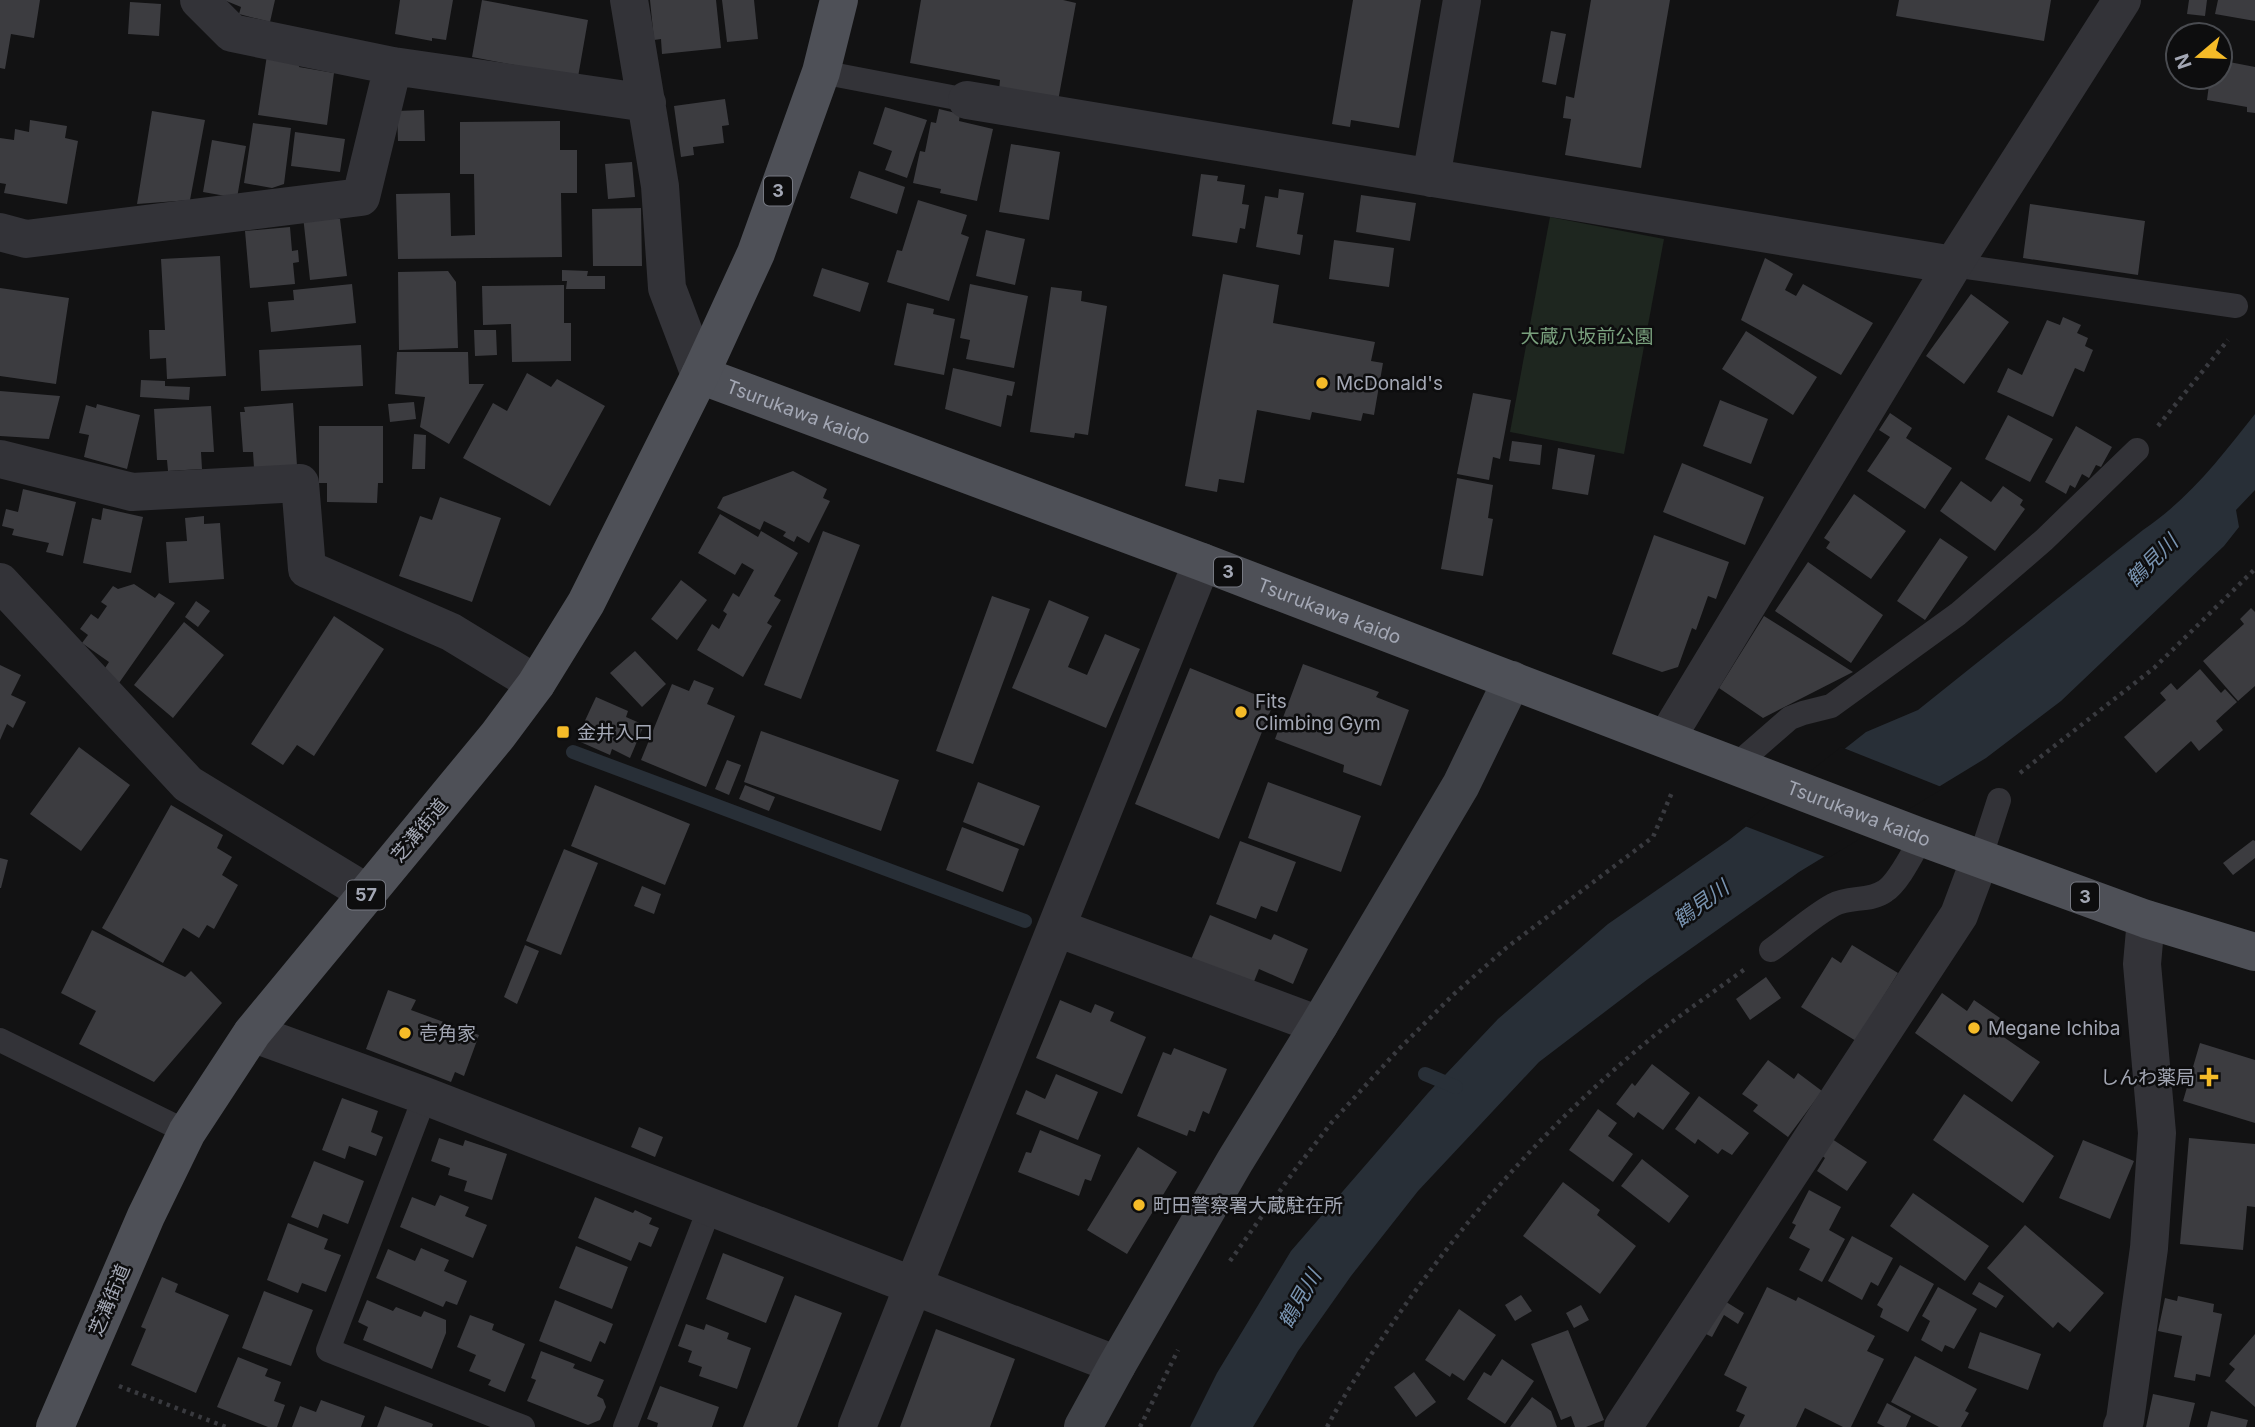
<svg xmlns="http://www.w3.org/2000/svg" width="2255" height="1427" font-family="Inter,'Noto Sans JP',sans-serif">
	<rect width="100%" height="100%" fill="#121213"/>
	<path fill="#1e261f" d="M1550,217l114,22 -40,215 -114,-22z"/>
	<path fill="#282f37" d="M2255,414v76l-19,20 3,17 -15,19 -163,155 -75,57 -187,114 -151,107 -109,83 -121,129 -67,85 -53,75 -45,76h-63l27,-54 74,-122 137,-158 70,-74 110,-95 121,-84 137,-108 52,-22 225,-180c46,-31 78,-73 112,-116z"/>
	<path fill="#121213" d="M1841,747l103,41 -116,70 -86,-33z"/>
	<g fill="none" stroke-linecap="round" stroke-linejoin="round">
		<path stroke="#282f37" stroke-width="14" d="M573,752l452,169
			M1425,1074l31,13"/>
	</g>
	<path fill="#3c3c40" d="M0,0h40l-6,38 -23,-4 -6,35 -5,-1z
		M224,0h51l-5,22 -31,-8 2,-7z
		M400,0h53l-7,40 -14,-2v3l-37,-7z
		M482,0l106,20 -10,57 -106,-20z
		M650,0h66l5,48 -59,6 -1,-15 -7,1z
		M722,0h32l4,39 -31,3z
		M921,0h142l13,3 -18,98 -59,-11 1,-10 -90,-17z
		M1353,0h68l-22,128 -48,-8 -1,7 -18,-3z
		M1591,0h79l-29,168 -76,-13 6,-36 -8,-1 3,-22 8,2z
		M1899,0h152l-7,41 -148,-25z
		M2189,0h18l-2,16 -18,-2z
		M2218,0h37v21l-40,-7z
		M130,2l31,2 -2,32 -31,-2z
		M1551,31l15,3 -10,51 -14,-3z
		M267,55l33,5 -1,7 35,6 -7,52 -69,-10z
		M2224,61l31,6v46l-8,-1v-5l-40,-7 3,-23h10z
		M725,99l4,26 -7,1 2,17 -31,4 1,8 -13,2 -7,-51z
		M885,107l42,13 -20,58 -22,-8 7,-19 -19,-7z
		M939,109l21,5 -1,7 34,8 -16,72 -37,-8 1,-4 -28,-6 7,-32 5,1 6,-30 5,1z
		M424,110l1,31h-27l-1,-30z
		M152,111l53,9 -15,80 -53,4z
		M30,120l37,6 -2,12 13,3 -11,63 -63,-11 2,-9 -6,-1v-45l14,2 1,-11 14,3z
		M560,121v29h17v43h-16l1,64 -164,2 -2,-65 54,-1 1,43 24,-1 -1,-61h-14v-52z
		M253,123l38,5 -7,56 -12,4 -28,-5z
		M295,132l50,7 -5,33 -49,-6z
		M212,140l34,6 -9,52 -34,-6z
		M1011,144l49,8 -11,68 -50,-8z
		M632,162l3,35 -27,2 -3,-35z
		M859,171l46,16 -8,27 -47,-16z
		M1201,174l17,2 -1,5 28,4 -3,19 7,1 -4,24 -5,-1 -3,15 -45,-7z
		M1279,189l25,4 -7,41 6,1 -3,20 -44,-8 9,-51 13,2z
		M1361,195l55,8 -6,38 -54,-9z
		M918,200l49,15 -6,19 8,3 -20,64 -62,-19 10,-32 5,1z
		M2030,204l115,17 -7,54 -115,-17z
		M641,208l1,58h-49l-1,-57z
		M303,216l37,3 7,57 -37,4z
		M290,227l2,24 6,-1 1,12 -6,1 2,21 -45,4 -5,-57z
		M986,230l39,9 -10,46 -39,-9z
		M1334,240l60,8 -5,39 -60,-8z
		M220,256l6,120 -59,3 -1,-21 -16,1 -1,-29h16l-4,-71z
		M1765,258l28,16 -8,16 11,6 7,-12 70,39 -32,52 -100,-55z
		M822,268l47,15 -9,29 -47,-16z
		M562,270l26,1 -1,5h18v13h-39l1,-8h-5z
		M448,271l8,11 2,66 -59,2 -1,-78z
		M1223,274l56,11 -6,38 102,19 -4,19 12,2 -9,52 -11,-2 -2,8 -49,-9 -2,8 -53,-10 -13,73 -25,-4 -2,13 -32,-6z
		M352,284l4,39 -85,9 -3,-30 26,-2 -1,-10z
		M970,284l58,12 -14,72 -48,-9 4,-19 -10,-2z
		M564,285v38h7v38l-59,1 -1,-38 -28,1 -1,-39z
		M1051,287l31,4 -1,10 26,5 -19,129 -13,-2 -1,5 -44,-6z
		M0,288l69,10 -13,86 -56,-8z
		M1971,294l38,28 -45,62 -38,-28z
		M907,303l27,6 -1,5 22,5 -11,56 -50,-10z
		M2063,317l18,8 -4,8 11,5 -3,8 8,4 -9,22 -9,-4 -22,49 -56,-25 11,-24 14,7 25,-55 13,5z
		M474,330h22l1,25 -22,1z
		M1746,331l71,46 -24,38 -71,-46z
		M361,345l2,41 -102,5 -2,-41z
		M397,352h71l1,32h15l-35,60 -29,-17 5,-30 -30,-3z
		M953,368l62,14 -3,14 -5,-1 -6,32 -56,-18z
		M527,373l24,14 6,-8 48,27 -55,100 -87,-48 30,-55 14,8z
		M141,380l24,1v5l25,1 -1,13 -49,-3z
		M0,391l60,5 -11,43 -49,-3z
		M1473,393l38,7 -11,59 -7,-2 -4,23 -32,-6z
		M1720,400l48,19 -17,45 -48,-18z
		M414,402l2,17 -26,3 -2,-18z
		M293,403l4,63 -43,2 -1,-16h-10l-3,-40h5l-1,-5z
		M97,404l43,11 -13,54 -43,-12 5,-22 -10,-2 7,-28 10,3z
		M211,406l3,46h-13l1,17 -34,2 -1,-11h-10l-3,-51z
		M1890,413l22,15 -6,10 46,30 -27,41 -58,-38 23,-34 -11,-7z
		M2008,415l45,24 -23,43 -45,-23z
		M319,426h64v57h-5l-1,20 -50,-1v-19h-8z
		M2076,426l36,21 -11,20 -5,-2 -7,13 -7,-4 -7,14 -5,-3 -4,9 -21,-12z
		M414,434l12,1 -1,34h-13z
		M1512,441l30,4 -2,20 -31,-4z
		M1558,448l37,7 -7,40 -36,-6z
		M1682,463l82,34 -19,48 -82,-33z
		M793,471l34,18 -4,9 7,3 -21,42 -12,-7 -3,6 -11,-6 3,-4 -22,-11 -4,9 -43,-22 6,-11z
		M1457,478l36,7 -5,33 5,1 -10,57 -42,-7z
		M1961,481l30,21 12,-16 20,14 -3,5 5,4 -30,42 -55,-40z
		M23,489l53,13 -13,54 -17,-4 3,-9 -37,-8 2,-6 -12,-3 4,-17 12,3z
		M1854,494l52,37 -35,48 -45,-31 4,-6 -6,-4z
		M440,497l61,21 -29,84 -73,-26 21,-60 12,4z
		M103,508l40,9 -12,56 -48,-10 9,-45 9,2z
		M720,514l38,23 3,-6 37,22 -24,43 7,4 -14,23 5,3 -29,51 -46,-27 15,-26 7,5 8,-15 -4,-3 10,-18 6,4 15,-27 -12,-7 -7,12 -37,-22z
		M204,516v8l16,-1 4,56 -55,4 -3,-41 21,-1 -2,-23z
		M823,531l37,14 -59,154 -37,-14z
		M1654,535l75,27 -13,37 -8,-3 -12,34 -4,-2 -14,39 -16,5 -50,-18z
		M1940,538l28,19 -43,63 -28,-19z
		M1808,562l75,53 -32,48 -76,-52z
		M681,580l26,20 -30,40 -26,-21z
		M134,584l21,14 4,-5 16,10 -56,80 -16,-12 6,-9 -27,-19 6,-8 -8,-6 11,-15 7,5 9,-13 -6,-4 12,-16 5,3z
		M992,596l38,13 -57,155 -37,-13z
		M1049,600l40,17 -21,50 19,8 18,-41 35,15 -34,79 -94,-40z
		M196,601l14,10 -12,16 -13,-10z
		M2251,608l4,4v74l-17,15 -35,-40 41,-37 -4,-5z
		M334,616l50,33 -70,107 -17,-11 -14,20 -32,-21z
		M1764,616l89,56 -90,46 -44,-30z
		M184,622l40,33 -51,63 -39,-33z
		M635,651l31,33 -24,23 -32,-34z
		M1303,664l76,28 -3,5 33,13 -28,76 -38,-14 1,-7 -69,-26z
		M0,665l21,10 -10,20 15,7 -13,26 -6,-4 -7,16z
		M1190,668l84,34 -55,137 -84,-35z
		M2200,669l21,24 4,-4 12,13 -21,19 7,9 -24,21 -8,-10 -35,32 -32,-36 42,-37 -6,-7 11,-10 6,7z
		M694,680l20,8 -7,16 28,12 -29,71 -65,-27 31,-76 17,7z
		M596,697l32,14 -2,6 18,8 -14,33 -18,-9 -2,6 -34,-15z
		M761,731l138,49 -18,51 -137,-49z
		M79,747l51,38 -49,66 -51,-37z
		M727,760l14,5 -12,30 -14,-6z
		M978,782l62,24 -16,40 -61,-24z
		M1268,782l93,34 -20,56 -93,-34z
		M595,785l95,39 -25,61 -94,-39z
		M745,785l30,12 -6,14 -30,-12z
		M171,805l52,30 -6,13 15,9 -10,18 16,10 -24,44 -7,-4 -8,13 -16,-10 -20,35 -61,-35z
		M962,827l57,22 -16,43 -57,-22z
		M2253,840l2,1v17l-22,17 -10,-12z
		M1240,841l56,21 -19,50 -16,-6 -5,13 -40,-15z
		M564,849l34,14 -37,92 -35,-14z
		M0,858l8,2 -7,28h-1z
		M642,886l19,8 -7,20 -20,-8z
		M1210,915l61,25 3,-6 34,15 -15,35 -34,-15 -8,20 -61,-27z
		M92,930l93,47 6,-6 31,32 -68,79 -75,-38 17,-33 -35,-18z
		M525,945l14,6 -22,53 -13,-7z
		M1852,945l46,28 -42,68 -55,-34 31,-50 9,6z
		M1766,977l15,21 -31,22 -14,-21z
		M388,990l28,10 -5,10 68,25 -15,41 -9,-4 -4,10 -85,-33z
		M1942,993l25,18 7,-11 26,18 -8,11 48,33 -28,40 -97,-69z
		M1060,1000l31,13 4,-9 19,8 -4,9 36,16 -24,57 -86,-36z
		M2200,1043l55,17v63l-72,-22z
		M1174,1048l53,21 -18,45 -6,-3 -8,21 -6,-2 -2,6 -50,-20 26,-64 8,3z
		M1768,1060l26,19 4,-6 24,18 -34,46 -35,-26 5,-6 -16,-11z
		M1652,1064l38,29 -27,37 -25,-18 -4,6 -18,-14 16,-21 3,3z
		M1056,1074l42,18 -20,48 -62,-26 10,-24 19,9z
		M1964,1094l90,62 -31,47 -90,-63z
		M1699,1096l50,37 -17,22 -10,-6 -4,5 -20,-15 -3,5 -20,-15z
		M342,1098l36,13 -7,21 12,5 -7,19 -27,-10 -4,13 -23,-9z
		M1598,1109l19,14 -9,13 25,18 -20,28 -44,-32z
		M639,1127l24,10 -8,20 -24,-10z
		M1040,1130l61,25 -10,26 -6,-2 -6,17 -61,-24 8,-20 5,1z
		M439,1138l24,8 2,-6 42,14 -15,46 -28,-9 3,-10 -19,-6 2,-7 -19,-7z
		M2189,1138l66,6v63l-8,-1 -4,44 -63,-6z
		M1832,1139l35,23 -20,29 -30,-20 8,-13 -4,-3z
		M2083,1140l51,21 -24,58 -51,-21z
		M1138,1147l39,25 -50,82 -40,-24z
		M1642,1159l47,37 -20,27 -48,-37z
		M314,1161l50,20 -16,43 -25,-10 -5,14 -27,-11z
		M1563,1182l37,28 -3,5 39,31 -36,48 -77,-58z
		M1809,1190l32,17 -12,23 16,9 -23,43 -23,-12 11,-21 -21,-11 7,-13 -4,-2z
		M1913,1193l76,53 -24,35 -75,-55z
		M440,1195l29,12 -4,9 22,9 -14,33 -73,-31 12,-30 23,9z
		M595,1197l38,16 2,-3 17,8 -3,6 10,4 -8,19 -12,-5 -8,19 -53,-23z
		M288,1223l40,16 -4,10 17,6 -15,37 -24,-9 -4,10 -31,-13z
		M2025,1225l79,68 -34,39 -12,-10 -5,6 -66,-60z
		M1852,1236l41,22 -15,28 -7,-4 -9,18 -34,-19z
		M576,1246l52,21 -16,42 -53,-21z
		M421,1248l28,12 -5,11 23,10 -10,24 -11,-4 -3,6 -67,-29 12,-29 27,12z
		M723,1253l61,24 -18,46 -60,-24z
		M1900,1265l34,19 -26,48 -28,-15 3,-8 -6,-4z
		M162,1277l16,7 -3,8 54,23 -33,78 -65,-28 15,-36 -5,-2z
		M1979,1282l25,14 -8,12 -24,-14z
		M1767,1287l29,14 2,-4 77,39 -8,15 17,8 -33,68h-8l-38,-19 -9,19h-57l6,-12 -9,-4 11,-24 -23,-12z
		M1938,1287l39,22 -23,40 -9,-4 -3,7 -21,-12 9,-19 -8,-5z
		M264,1291l49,19 -22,56 -49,-18z
		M795,1295l47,18 -45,114h-54z
		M1521,1295l11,16 -17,10 -10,-16z
		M2178,1296l36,8 -1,8 9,2 -12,63 -14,-3 -1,7 -21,-4 8,-41 -24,-5 7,-33 12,3z
		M367,1300l26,11 3,-4 25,10 3,-6 22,9v13l-14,36 -69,-29 5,-13 -10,-5z
		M555,1300l58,24 -8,20 -5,-3 -9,21 -52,-21z
		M1723,1300l21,13 -6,11 -14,-9 -12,22 -10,-5z
		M1581,1305l8,15 -15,8 -8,-15z
		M1459,1309l37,26 -32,46 -12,-8 -2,4 -25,-17z
		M470,1315l24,9 -2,6 33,14 -20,48 -17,-7 3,-5 -22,-9 7,-16 -19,-8z
		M686,1324l18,6 2,-6 23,9 -2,6 24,9 -14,41 -38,-13 3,-9 -14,-5 4,-11 -14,-5z
		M936,1329l79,30 -25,68h-90z
		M1568,1330l36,90 -18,7h-11l-4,-11 -10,4 -30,-76z
		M1980,1332l61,22 -13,36 -60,-22z
		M2255,1334v73l-30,-26 10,-12 -6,-5z
		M541,1351l34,13 -2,4 31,12 -7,16 6,3 3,8 -6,13 -12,5 -61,-24 9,-21 -5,-2z
		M1915,1356l62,33 -12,22 4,2 -8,14h-22l-48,-25z
		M238,1357l30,12 -3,7 16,6 -7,19 11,4 -8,22h-9l-51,-20z
		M1502,1359l32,22 -29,43 -38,-25 17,-27 7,4z
		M1414,1372l22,30 -20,15 -22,-30z
		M660,1386l59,21 -7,20h-55l1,-4 -11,-4z
		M2153,1394l42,9 -6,24h-43z
		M1532,1397l19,14 6,16h-47z
		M321,1400l44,16 -4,11h-69l8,-21 16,6z
		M1887,1403l24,13 -5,11h-21l-8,-4z
		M385,1406l48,18 -1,3h-55z
		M2211,1411l37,9 -2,7h-39z"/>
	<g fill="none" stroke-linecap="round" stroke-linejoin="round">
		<path stroke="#393a3f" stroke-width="4.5" stroke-dasharray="3.5 5" stroke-linecap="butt" d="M2158,426l70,-86
			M2020,773l134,-105 101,-99
			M1230,1261l64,-90 38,-49 66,-72 55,-55 53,-47 147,-111 20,-47
			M119,1386l107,41
			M1140,1427l38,-77
			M1327,1427c19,-36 42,-70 65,-103 74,-108 161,-206 263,-289 29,-23 60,-44 90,-66"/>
		<path stroke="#333338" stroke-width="24" d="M821,72l146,28
			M1953,265l283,41
			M1736,765l54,-47 13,-5 28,-7 127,-92 86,-74 93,-90
			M1980,859l19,-59
			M1771,950c20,-14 40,-33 62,-45 16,-9 37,-3 52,-14 14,-9 28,-39 37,-54
			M0,1040l187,92
			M425,1096l-97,254 195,77
			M625,1427l85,-220"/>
		<path stroke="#333338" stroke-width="38" d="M199,0l33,33 161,33 254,37
			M629,0l31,186 7,102 33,87
			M967,100l986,165
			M1431,178l31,-178
			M0,232l26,7 335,-42 32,-131
			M0,459l132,33 168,-9 7,86 144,63 85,52
			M0,582l188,202 179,109
			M1666,739l287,-474 169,-265
			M1057,928l262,97
			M252,1033l173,63 692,269
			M857,1427l345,-865
			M1623,1427l336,-512 21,-56
			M2122,1427l3,-7 24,-172 8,-115 -15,-169 4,-45"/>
		<path stroke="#404248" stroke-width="38" d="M1083,1427l34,-62 118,-204 84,-136 142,-240 51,-105"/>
		<g stroke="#4e5057" stroke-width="38">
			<path id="s1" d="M700,375l502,187 716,274 228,83 109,33"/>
			<path d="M55,1427l91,-211 41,-84 65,-99 246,-298 38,-51 50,-81 114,-228 56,-122 65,-181 18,-72"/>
		</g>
	</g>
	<g fill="#f5bb28" stroke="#0d0d0e" stroke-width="2.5">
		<circle cx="1322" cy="383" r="7"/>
		<circle cx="1241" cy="712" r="7"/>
		<rect x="556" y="725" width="14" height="14" rx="3.5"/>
		<circle cx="1974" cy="1028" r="7"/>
		<circle cx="405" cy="1033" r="7"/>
		<path d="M2205.5 1066.5h7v7h7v7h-7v7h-7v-7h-7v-7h7z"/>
		<circle cx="1139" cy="1205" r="7"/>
	</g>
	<g text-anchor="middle" stroke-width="5" stroke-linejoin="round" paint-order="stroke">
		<g fill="#0d0d0e" stroke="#767982" stroke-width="2">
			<rect x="764" y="176.5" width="28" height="29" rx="5"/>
			<rect x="1214" y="557.5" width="28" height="29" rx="5"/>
			<rect x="347" y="880.5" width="38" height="29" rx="5"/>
			<rect x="2071" y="882.5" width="28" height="29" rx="5"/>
		</g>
		<g font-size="18" font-weight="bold" fill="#a3a7b4">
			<text x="778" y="197">3</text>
			<text x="1228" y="578">3</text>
			<text x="366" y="901">57</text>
			<text x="2085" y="903">3</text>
		</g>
		<g font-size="19" fill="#79a07d" stroke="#0d0d0e">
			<text x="1587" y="343">大蔵八坂前公園</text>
		</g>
		<g font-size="19" fill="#a3a7b4" stroke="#0d0d0e" text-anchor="start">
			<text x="1336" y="390">McDonald's</text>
			<text x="1255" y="708">Fits<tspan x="1255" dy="22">Climbing Gym</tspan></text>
			<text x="577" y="739">金井入口</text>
			<text x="1988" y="1035">Megane Ichiba</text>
			<text x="419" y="1040">壱角家</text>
			<text x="2195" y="1084" text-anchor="end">しんわ薬局</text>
			<text x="1153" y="1212">町田警察署大蔵駐在所</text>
		</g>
		<g font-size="19" fill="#a3a7b4" stroke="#0d0d0e">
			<text dy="7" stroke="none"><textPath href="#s1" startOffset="105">Tsurukawa kaido</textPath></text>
			<text dy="7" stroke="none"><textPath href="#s1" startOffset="672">Tsurukawa kaido</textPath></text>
			<text dy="7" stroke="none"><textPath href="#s1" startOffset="1239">Tsurukawa kaido</textPath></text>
			<text transform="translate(419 830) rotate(-50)" y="7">芝溝街道</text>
			<text transform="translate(109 1300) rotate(-67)" y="7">芝溝街道</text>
		</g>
		<g font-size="21" font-style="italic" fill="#7893b0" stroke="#0d0d0e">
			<text transform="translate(2152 561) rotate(-45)" y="7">鶴見川</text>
			<text transform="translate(1701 904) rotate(-36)" y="7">鶴見川</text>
			<text transform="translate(1300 1299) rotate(-60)" y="7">鶴見川</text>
		</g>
	</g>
	<g transform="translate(2199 56) rotate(251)"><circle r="33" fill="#0d0d0e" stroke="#494b50" stroke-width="2"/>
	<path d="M0-5L12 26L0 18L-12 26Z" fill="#f5bb28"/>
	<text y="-10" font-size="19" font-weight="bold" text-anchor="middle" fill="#a3a7b4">N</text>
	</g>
</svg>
